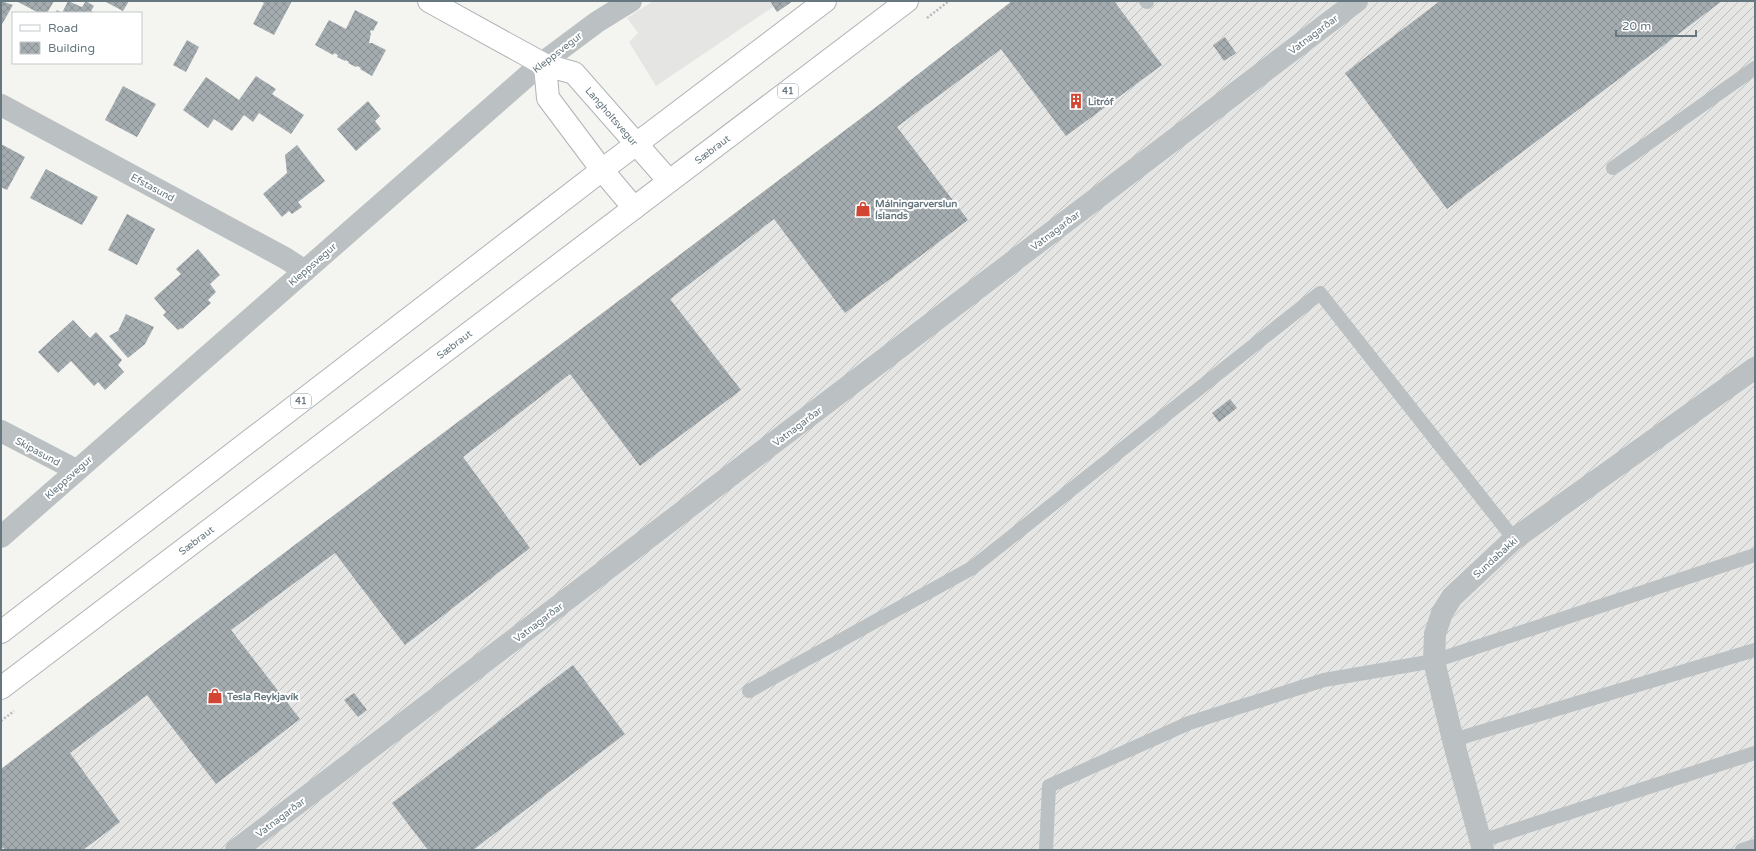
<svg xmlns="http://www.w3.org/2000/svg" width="1756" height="851" font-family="'Varela Round',sans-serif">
	<defs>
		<pattern id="industrial-furrows" width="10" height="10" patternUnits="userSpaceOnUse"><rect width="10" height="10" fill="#e5e5e4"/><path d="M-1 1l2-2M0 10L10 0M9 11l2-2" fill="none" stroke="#bdbebe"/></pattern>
		<pattern id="building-cross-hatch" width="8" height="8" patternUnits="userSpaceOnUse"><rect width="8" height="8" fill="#a4acaf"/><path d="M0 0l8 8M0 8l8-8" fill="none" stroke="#899194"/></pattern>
	</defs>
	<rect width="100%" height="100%" fill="#f4f4f1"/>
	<path fill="#e5e5e4" d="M653,1h140l-16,11 -4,-5 -117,79 -27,-44 9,-9 -11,-15z"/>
	<path fill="url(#industrial-furrows)" d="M1012,1h743v849h-1754v-81l316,-241 563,-424z"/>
	<path fill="url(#building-cross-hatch)" d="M1,1l12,4 -12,21z
		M16,1h38l-7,12h-8z
		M68,1l14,6 4,-6 8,5 -3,5 4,2h-40l2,-3 5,3z
		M104,1h25l-6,10z
		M260,1h32l-18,34 -21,-11 11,-21z
		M770,1h23l-16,11z
		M1012,1h102l48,64 -96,71 -65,-87 -104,78 71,93 -123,93 -71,-94 -104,80 71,91 -101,76 -70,-92 -107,83 67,91 -125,97 -70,-92 -104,77 69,89 -84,65 -69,-89 -77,58 50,69 -37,28h-78l-4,-5v-76l316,-241 563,-424z
		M1440,1h282l-275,208 -102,-136z
		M355,10l23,12 -5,9 -2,-1 -1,2 1,1 -2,10h3l14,7 -14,26 -12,-7 1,-1 -4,-2 -1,1 -8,-4 1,-1 -3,-2 -1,1 -8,-4 1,-2 -4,-2 -1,2 -18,-10 14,-25 17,9z
		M1225,37l11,16 -12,8 -11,-16z
		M187,40l12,7 -13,25 -13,-7z
		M256,76l20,13 -4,5 32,21 -13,19 -32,-21 -6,9 -9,-7 -12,16 -18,-12 -6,9 -25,-18 23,-33 33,23z
		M123,86l33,18 -19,33 -32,-17z
		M368,101l12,15 -5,5 6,8 -25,22 -19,-22z
		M1,144l24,13 -18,33 -6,-3z
		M297,145l28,36 -27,21 4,5 -10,7 -3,-3 -7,6 -19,-23 24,-21 -2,-18z
		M46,169l52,28 -16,28 -52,-27z
		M127,214l28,15 -18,36 -29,-15z
		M198,249l22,26 -10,9 6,8 -8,8 3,3 -29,26 -1,-1 -3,2 -15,-15 3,-3 -12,-14 27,-24 -5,-5z
		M126,314l28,13 -9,17 -17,14 -19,-22 9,-5z
		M73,320l17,18 6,-6 26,28 -4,5 6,7 -19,18 -7,-8 -4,4 -23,-25 -13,12 -20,-21z
		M1230,399l7,9 -18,14 -7,-9z
		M573,665l52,69 -152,116h-45l-36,-47z
		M354,693l13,17 -9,7 -14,-17z"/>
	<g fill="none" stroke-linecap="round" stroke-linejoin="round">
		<defs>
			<path id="secondary" d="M429,1l116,64 29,8 95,108
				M545,65l3,33 54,72 32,38"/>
			<path id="primary" d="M1,632l601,-462 223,-169
				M1,688l906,-687"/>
		</defs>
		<use href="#secondary" stroke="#aeb4b7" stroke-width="24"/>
		<use href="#primary" stroke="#afb4b6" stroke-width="24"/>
		<path stroke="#b7babc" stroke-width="2.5" stroke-dasharray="2 2" stroke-linecap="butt" d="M927,18l22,-17
			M1,721l13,-10"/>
		<path stroke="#bbc0c2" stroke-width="14" d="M1146,1l1,1
			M1613,168l142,-100
			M749,691l223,-123 348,-275 194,246
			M1453,740l302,-90
			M1481,841l274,-88
			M1046,850l3,-64 140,-63 135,-43 110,-19 321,-106
			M1742,850l13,-4"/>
		<path stroke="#bbc0c2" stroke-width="22" d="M1,105l284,153 20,13
			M1,431l75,39
			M1,537l541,-474 55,-41 34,-21
			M236,850l1121,-849
			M1483,850l-30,-110 -19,-79 1,-27 7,-21 10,-16 62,-58 241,-171"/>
		<use href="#secondary" stroke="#fff" stroke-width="22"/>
		<use href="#primary" stroke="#fff" stroke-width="22"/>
	</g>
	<defs>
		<symbol id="building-bare" viewBox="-9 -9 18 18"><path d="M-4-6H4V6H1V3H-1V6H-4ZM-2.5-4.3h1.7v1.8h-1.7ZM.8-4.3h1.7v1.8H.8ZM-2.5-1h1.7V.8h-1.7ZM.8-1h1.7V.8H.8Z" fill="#d24532" stroke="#fff" stroke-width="2.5" paint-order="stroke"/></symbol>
		<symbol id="shop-bare" viewBox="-9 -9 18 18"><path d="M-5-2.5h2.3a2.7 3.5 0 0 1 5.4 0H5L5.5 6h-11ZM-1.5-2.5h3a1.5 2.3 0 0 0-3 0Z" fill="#d24532" stroke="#fff" stroke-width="2.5" paint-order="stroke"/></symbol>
	</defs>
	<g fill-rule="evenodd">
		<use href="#building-bare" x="1065" y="90" width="22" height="22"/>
		<use href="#shop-bare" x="852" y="198" width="22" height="22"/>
		<use href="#shop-bare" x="204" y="685" width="22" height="22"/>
	</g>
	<g text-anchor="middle" stroke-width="4" stroke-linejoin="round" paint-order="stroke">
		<g fill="#fff" stroke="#94a0a5" stroke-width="1">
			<rect x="778" y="84" width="20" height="14" rx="3"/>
			<rect x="291" y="394" width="20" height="14" rx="3"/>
		</g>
		<g font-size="9" font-weight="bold" fill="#66777f">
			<text x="788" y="94">41</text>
			<text x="301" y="404">41</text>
		</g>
		<g font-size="10" fill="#66777f" stroke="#fff">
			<text transform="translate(1313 34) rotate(-37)" y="4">Vatnagarðar</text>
			<text transform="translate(557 52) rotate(-38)" y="4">Kleppsvegur</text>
			<text transform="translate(612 116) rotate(49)" y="4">Langholtsvegur</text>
			<text transform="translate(712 149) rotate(-37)" y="4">Sæbraut</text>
			<text transform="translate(153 187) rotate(28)" y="4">Efstasund</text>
			<text transform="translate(1055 230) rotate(-37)" y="4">Vatnagarðar</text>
			<text transform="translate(312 264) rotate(-41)" y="4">Kleppsvegur</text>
			<text transform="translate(454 344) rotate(-37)" y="4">Sæbraut</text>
			<text transform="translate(797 426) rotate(-37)" y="4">Vatnagarðar</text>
			<text transform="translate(38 451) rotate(28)" y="4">Skipasund</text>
			<text transform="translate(68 477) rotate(-42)" y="4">Kleppsvegur</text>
			<text transform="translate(196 540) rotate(-37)" y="4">Sæbraut</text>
			<text transform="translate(1495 557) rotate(-42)" y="4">Sundabakki</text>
			<text transform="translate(538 622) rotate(-37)" y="4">Vatnagarðar</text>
			<text transform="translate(280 817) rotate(-37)" y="4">Vatnagarðar</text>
		</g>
		<g font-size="10" font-weight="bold" fill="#66777f" stroke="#fff" text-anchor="start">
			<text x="1088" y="105">Litróf</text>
			<text x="875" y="207">Málningarverslun<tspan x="875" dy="12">Íslands</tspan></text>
			<text x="227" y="700">Tesla Reykjavík</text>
		</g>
	</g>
	<rect width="1756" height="851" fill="none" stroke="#66777f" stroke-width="4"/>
	<rect x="12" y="12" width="130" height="52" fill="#ffffff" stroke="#c2c9cc"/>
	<rect x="20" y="25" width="20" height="6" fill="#ffffff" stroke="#c2c9cc"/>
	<text x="48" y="32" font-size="12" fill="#66777f">Road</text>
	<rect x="20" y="42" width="20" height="12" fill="url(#building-cross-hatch)" stroke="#c2c9cc"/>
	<text x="48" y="52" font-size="12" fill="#66777f">Building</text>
	<path d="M1616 30v6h80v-6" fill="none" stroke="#66777f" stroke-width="2"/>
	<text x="1622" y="30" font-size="12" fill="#66777f" stroke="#ffffff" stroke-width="3" paint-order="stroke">20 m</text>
</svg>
